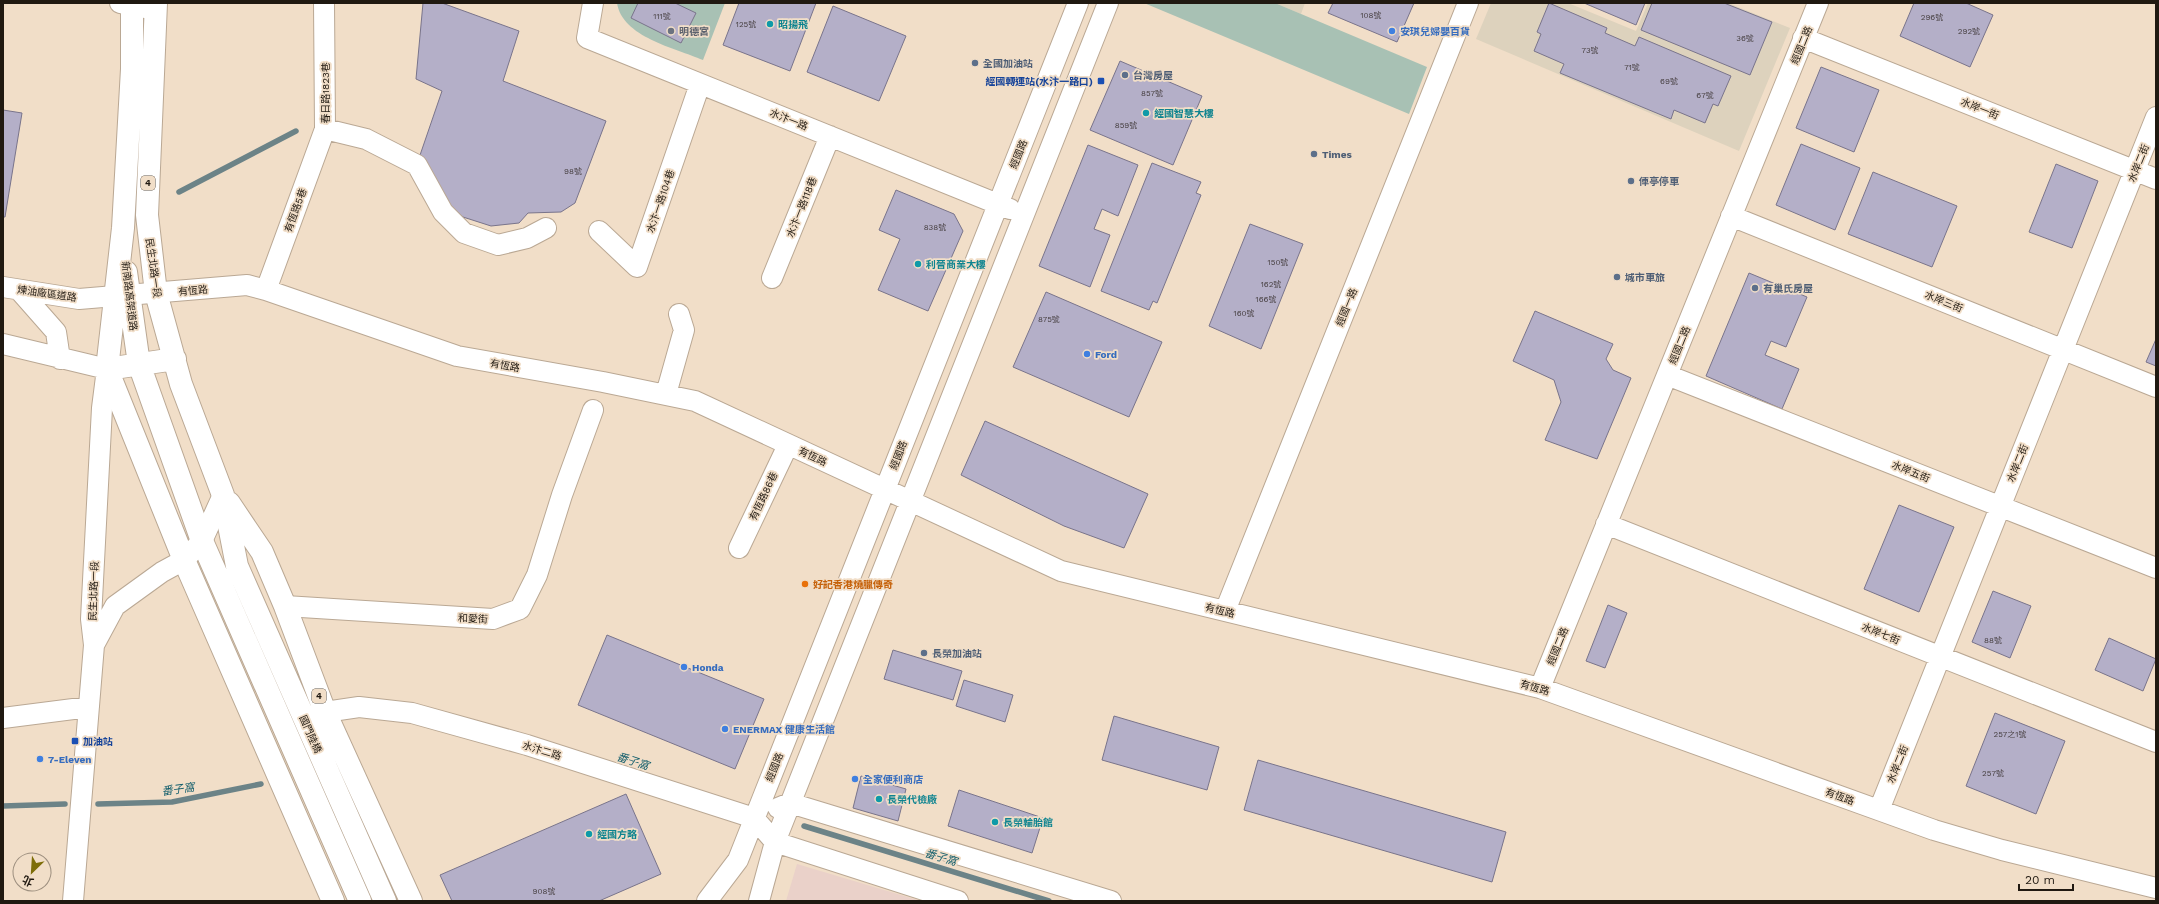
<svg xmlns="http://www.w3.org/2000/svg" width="2159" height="904" font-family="'Work Sans','Noto Sans TC',sans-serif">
	<rect width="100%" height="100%" fill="#f1dec8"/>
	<path fill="#ddd2bd" d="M1275,3h30l-4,11z
		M1491,3h77l68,28 12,-28h80l62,25 -51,123 -263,-112z"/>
	<path fill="#ead1c9" d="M797,864l124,37h-135z"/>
	<path fill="#a8c1b4" d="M617,3h108l-22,57c-28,-12 -81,-23 -86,-57z
		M1144,3h131l152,64 -18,47z"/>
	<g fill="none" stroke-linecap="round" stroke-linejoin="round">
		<path stroke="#6c8387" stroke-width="5.5" d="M179,192l117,-61
			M98,804l74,-2 89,-18
			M3,806l62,-2
			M804,826l245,75"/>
	</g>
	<path fill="#b4afc8" stroke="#79748b" d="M423,3h19l77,28 -16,50 103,40 -31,82 -14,9 -33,1 -9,10 -28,3 -28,-9 -20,-15 -25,-41 24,-70 -26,-12z
		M638,3h37l21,10 -15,30 -50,-25z
		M739,3h77l-26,68 -67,-26z
		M1333,3h81l-17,39 -69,-29z
		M1549,3l58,25 -2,5 30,13 4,-9 92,39 -13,30 -5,-2 -8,19 -31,-13 -3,9 -111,-46 4,-9 -30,-13 7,-17 -4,-2z
		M1584,3h61l-9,22z
		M1652,3h72l48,19 -22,53 -109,-45z
		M1914,3h52l27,12 -23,52 -70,-31z
		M833,6l73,30 -27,65 -72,-29z
		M1120,61l82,35 -29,69 -83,-35z
		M1821,67l58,23 -25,62 -58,-24z
		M3,110l19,3 -17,104h-2z
		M1801,144l59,24 -25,62 -59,-25z
		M1088,145l50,20 -20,51 -16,-7 -8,20 16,6 -20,52 -51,-21z
		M1152,163l49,19 -5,11 5,2 -44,108 -4,-2 -4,9 -48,-19z
		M2056,164l42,17 -26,67 -43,-16z
		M1873,172l84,34 -25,61 -84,-33z
		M896,190l58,24 9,17 -35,80 -50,-21 22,-51 -21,-9z
		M1250,224l53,20 -42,105 -52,-23z
		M1749,273l58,24 -21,50 -15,-6 -6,14 34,14 -17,40 -76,-33z
		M1046,292l116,50 -33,75 -116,-50z
		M1535,311l78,33 -7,15 7,11 18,8 -34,81 -52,-19 16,-38 -7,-22 -41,-19z
		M2156,339v27l-10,-4z
		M985,421l163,73 -24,54 -60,-22 -103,-51z
		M1899,505l55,22 -35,85 -55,-23z
		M1993,591l38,15 -21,52 -38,-16z
		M1608,605l19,8 -22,55 -19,-7z
		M607,635l157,64 -29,70 -157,-64z
		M2109,638l47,21 -13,32 -48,-21z
		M893,650l69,21 -9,29 -69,-21z
		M964,680l49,15 -8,27 -49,-16z
		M1995,713l70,28 -29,73 -70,-28z
		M1114,716l105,31 -12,43 -105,-30z
		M1258,760l248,72 -14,50 -248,-72z
		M861,776l45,13 -8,32 -45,-13z
		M959,790l84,28 -11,35 -84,-27z
		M626,794l35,80 -62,27h-147l-12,-26z"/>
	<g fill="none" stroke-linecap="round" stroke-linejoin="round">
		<defs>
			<path id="minor" d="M120,3l35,7
				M593,3l-6,35 423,171
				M1803,38l353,141
				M325,129l41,10 51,26 26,47 21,21 34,12 29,-7 19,-10
				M1731,216l425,171
				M599,231l38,36 63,-183
				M772,278l58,-142
				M3,287l76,12 168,-14 19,5 191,66 146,26 92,19 366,170 479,117 394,142 68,20 154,38
				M19,290l37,42 4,27
				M266,290l59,-161 -1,-126
				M3,344l104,25 -5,39 -11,211 3,26 -21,256
				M1667,375l489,193
				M666,394l18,-64 -5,-16
				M1606,524l550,218
				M739,548l49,-103
				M285,606l208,13 27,-10 17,-34 25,-80 31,-85
				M1225,611l243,-608
				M94,645l21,-39 47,-34 22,-12 18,-19 21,-46
				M1540,688l278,-685
				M325,712l34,-5 53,6 115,32 227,73
				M3,718l86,-11
				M778,808l12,-5 321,98
				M1879,810l277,-693
				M754,818l21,24 183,59
				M707,901l31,-41 340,-857
				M759,901l16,-59 333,-839"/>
			<path id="major" d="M132,3v66l-9,159 -16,141 77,191 149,341
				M156,3l-9,212 9,78 25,91 42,111 14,71 148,335
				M126,272l13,92 63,177 158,360
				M107,369l68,-10
				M229,503l33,49 23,54 40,106 86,189"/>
		</defs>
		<use href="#minor" stroke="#baa894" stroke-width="22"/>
		<use href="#major" stroke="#baa894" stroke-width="24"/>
		<use href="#minor" stroke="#fff" stroke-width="20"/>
		<use href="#major" stroke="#fff" stroke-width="22"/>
	</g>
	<g fill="#0f9aa8" stroke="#f1dec8" stroke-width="1.5">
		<circle cx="770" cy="24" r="4"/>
		<circle cx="1146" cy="113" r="4"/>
		<circle cx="918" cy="264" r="4"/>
		<circle cx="879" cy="799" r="4"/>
		<circle cx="995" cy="822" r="4"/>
		<circle cx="589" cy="834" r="4"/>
	</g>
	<circle fill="#6b7280" stroke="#f1dec8" stroke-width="1.5" cx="671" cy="31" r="4"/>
	<g fill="#3f7fe0" stroke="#f1dec8" stroke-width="1.5">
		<circle cx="1392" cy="31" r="4"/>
		<circle cx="1087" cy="354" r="4"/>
		<circle cx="684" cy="667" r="4"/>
		<circle cx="725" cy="729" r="4"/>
		<circle cx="40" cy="759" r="4"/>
		<circle cx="855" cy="779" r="4"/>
	</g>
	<g fill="#5c6f8a" stroke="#f1dec8" stroke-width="1.5">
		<circle cx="975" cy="63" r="4"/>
		<circle cx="1125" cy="75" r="4"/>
		<circle cx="1314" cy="154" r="4"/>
		<circle cx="1631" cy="181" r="4"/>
		<circle cx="1617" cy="277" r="4"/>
		<circle cx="1755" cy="288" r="4"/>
		<circle cx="924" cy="653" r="4"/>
	</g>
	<g fill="#1a4fb4" stroke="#f1dec8" stroke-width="1.5">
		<rect x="1097" y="77" width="8" height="8" rx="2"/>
		<rect x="71" y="737" width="8" height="8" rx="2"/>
	</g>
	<circle fill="#e8710a" stroke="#f1dec8" stroke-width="1.5" cx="805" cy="584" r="4"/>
	<g text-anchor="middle" stroke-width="3.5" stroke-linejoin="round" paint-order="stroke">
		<g font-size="8" fill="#453e3f">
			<text x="1371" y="18">108號</text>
			<text x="662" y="19">111號</text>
			<text x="1932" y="20">296號</text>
			<text x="746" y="27">125號</text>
			<text x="1969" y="34">292號</text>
			<text x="1745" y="41">36號</text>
			<text x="1590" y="53">73號</text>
			<text x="1632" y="70">71號</text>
			<text x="1669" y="84">69號</text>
			<text x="1152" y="96">857號</text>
			<text x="1705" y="98">67號</text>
			<text x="1126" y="128">859號</text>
			<text x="573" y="174">98號</text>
			<text x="935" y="230">838號</text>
			<text x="1278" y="265">150號</text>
			<text x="1271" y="287">162號</text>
			<text x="1266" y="302">166號</text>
			<text x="1244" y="316">160號</text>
			<text x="1049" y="322">875號</text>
			<text x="1993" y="643">88號</text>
			<text x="2010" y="737">257之1號</text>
			<text x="1993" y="776">257號</text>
			<text x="544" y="894">908號</text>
		</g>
		<g fill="#f1dec8" stroke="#5f5448" stroke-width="1">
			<rect x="141" y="176" width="14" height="14" rx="3"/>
			<rect x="312" y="689" width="14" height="14" rx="3"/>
		</g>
		<g font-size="9" font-weight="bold" fill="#201911">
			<text x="148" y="186">4</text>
			<text x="319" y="699">4</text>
		</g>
		<g font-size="10" font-weight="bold" fill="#0d838f" stroke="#f1dec8" text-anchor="start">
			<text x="778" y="28">昭揚飛</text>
			<text x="1154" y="117">經國智慧大樓</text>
			<text x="926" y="268">利晉商業大樓</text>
			<text x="887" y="803">長榮代檢廠</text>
			<text x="1003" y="826">長榮輪胎館</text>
			<text x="597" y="838">經國方略</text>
		</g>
		<g font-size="10" font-weight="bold" fill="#5b616d" stroke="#f1dec8" text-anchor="start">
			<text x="679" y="35">明德宮</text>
		</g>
		<g font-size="10" font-weight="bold" fill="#366cbe" stroke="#f1dec8" text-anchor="start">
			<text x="1400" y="35">安琪兒婦嬰百貨</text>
			<text x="1095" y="358">Ford</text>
			<text x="692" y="671">Honda</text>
			<text x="733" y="733">ENERMAX 健康生活館</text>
			<text x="48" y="763">7-Eleven</text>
			<text x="863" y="783">全家便利商店</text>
		</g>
		<g font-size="10" fill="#201911" stroke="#f1dec8">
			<text transform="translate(1801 45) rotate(-68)" y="4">經國二路</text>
			<text transform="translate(325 93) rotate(-90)" y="4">春日路1823巷</text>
			<text transform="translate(1980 108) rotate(22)" y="4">水岸一街</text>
			<text transform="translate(789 119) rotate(22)" y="4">水汴一路</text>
			<text transform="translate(1018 154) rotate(-68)" y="4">經國路</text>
			<text transform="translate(2138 163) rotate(-68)" y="4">水岸二街</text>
			<text transform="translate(660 201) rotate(-71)" y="4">水汴一路104巷</text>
			<text transform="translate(801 207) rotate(-68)" y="4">水汴一路118巷</text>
			<text transform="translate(295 210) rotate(-70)" y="4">有恆路5巷</text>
			<text transform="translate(154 268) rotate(82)" y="4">民生北路一段</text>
			<text transform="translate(193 290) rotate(-5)" y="4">有恆路</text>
			<text transform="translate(47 293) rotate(8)" y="4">煉油廠區道路</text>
			<text transform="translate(130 296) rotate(83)" y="4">新南路高架道路</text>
			<text transform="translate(1944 301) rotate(22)" y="4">水岸三街</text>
			<text transform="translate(1346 307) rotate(-68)" y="4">經國一路</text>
			<text transform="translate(1679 345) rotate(-68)" y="4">經國二路</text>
			<text transform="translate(505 365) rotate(10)" y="4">有恆路</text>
			<text transform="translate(898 455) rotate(-69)" y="4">經國路</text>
			<text transform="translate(813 456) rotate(25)" y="4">有恆路</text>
			<text transform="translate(2017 463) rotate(-68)" y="4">水岸二街</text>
			<text transform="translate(1911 471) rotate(22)" y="4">水岸五街</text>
			<text transform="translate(763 496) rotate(-65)" y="4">有恆路86巷</text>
			<text transform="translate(93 591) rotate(-88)" y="4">民生北路一段</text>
			<text transform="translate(1220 610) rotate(14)" y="4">有恆路</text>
			<text transform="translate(473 618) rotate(3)" y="4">和愛街</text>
			<text transform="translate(1881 633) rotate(22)" y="4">水岸七街</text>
			<text transform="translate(1557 646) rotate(-68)" y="4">經國二路</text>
			<text transform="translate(1535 687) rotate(16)" y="4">有恆路</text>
			<text transform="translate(311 734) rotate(66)" y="4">國門陸橋</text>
			<text transform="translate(542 750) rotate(17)" y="4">水汴二路</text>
			<text transform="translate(1897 764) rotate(-68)" y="4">水岸二街</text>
			<text transform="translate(774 767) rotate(-68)" y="4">經國路</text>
			<text transform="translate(1840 796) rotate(20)" y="4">有恆路</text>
		</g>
		<g font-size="10" font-weight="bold" fill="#4e5e75" stroke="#f1dec8" text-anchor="start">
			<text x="983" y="67">全國加油站</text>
			<text x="1133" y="79">台灣房屋</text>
			<text x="1322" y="158">Times</text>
			<text x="1639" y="185">俥亭停車</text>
			<text x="1625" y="281">城市車旅</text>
			<text x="1763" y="292">有巢氏房屋</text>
			<text x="932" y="657">長榮加油站</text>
		</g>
		<g font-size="10" font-weight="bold" fill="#164399" stroke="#f1dec8" text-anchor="end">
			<text x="1093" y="85">經國轉運站(水汴一路口)</text>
			<text x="83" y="745" text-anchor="start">加油站</text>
		</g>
		<g font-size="10" font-weight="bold" fill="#c56008" stroke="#f1dec8" text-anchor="start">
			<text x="813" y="588">好記香港燒臘傳奇</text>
		</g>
		<g font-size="11" font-style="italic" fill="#135e6c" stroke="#f1dec8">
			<text transform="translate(633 761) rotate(18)" y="4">番子窩</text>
			<text transform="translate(178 789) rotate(-8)" y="4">番子窩</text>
			<text transform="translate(941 857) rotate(17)" y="4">番子窩</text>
		</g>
	</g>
	<rect width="2159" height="904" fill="none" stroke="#201911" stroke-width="8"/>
	<g transform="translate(32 872) rotate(205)"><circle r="19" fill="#f1dec8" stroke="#9d8f7f"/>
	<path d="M0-3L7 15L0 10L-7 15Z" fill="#7d6d09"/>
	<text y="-6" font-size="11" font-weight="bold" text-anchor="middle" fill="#201911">北</text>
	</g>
	<path d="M2019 884v6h54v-6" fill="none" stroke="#201911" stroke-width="2"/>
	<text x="2025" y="884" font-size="12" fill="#201911" stroke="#f1dec8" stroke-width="3" paint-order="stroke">20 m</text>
</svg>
